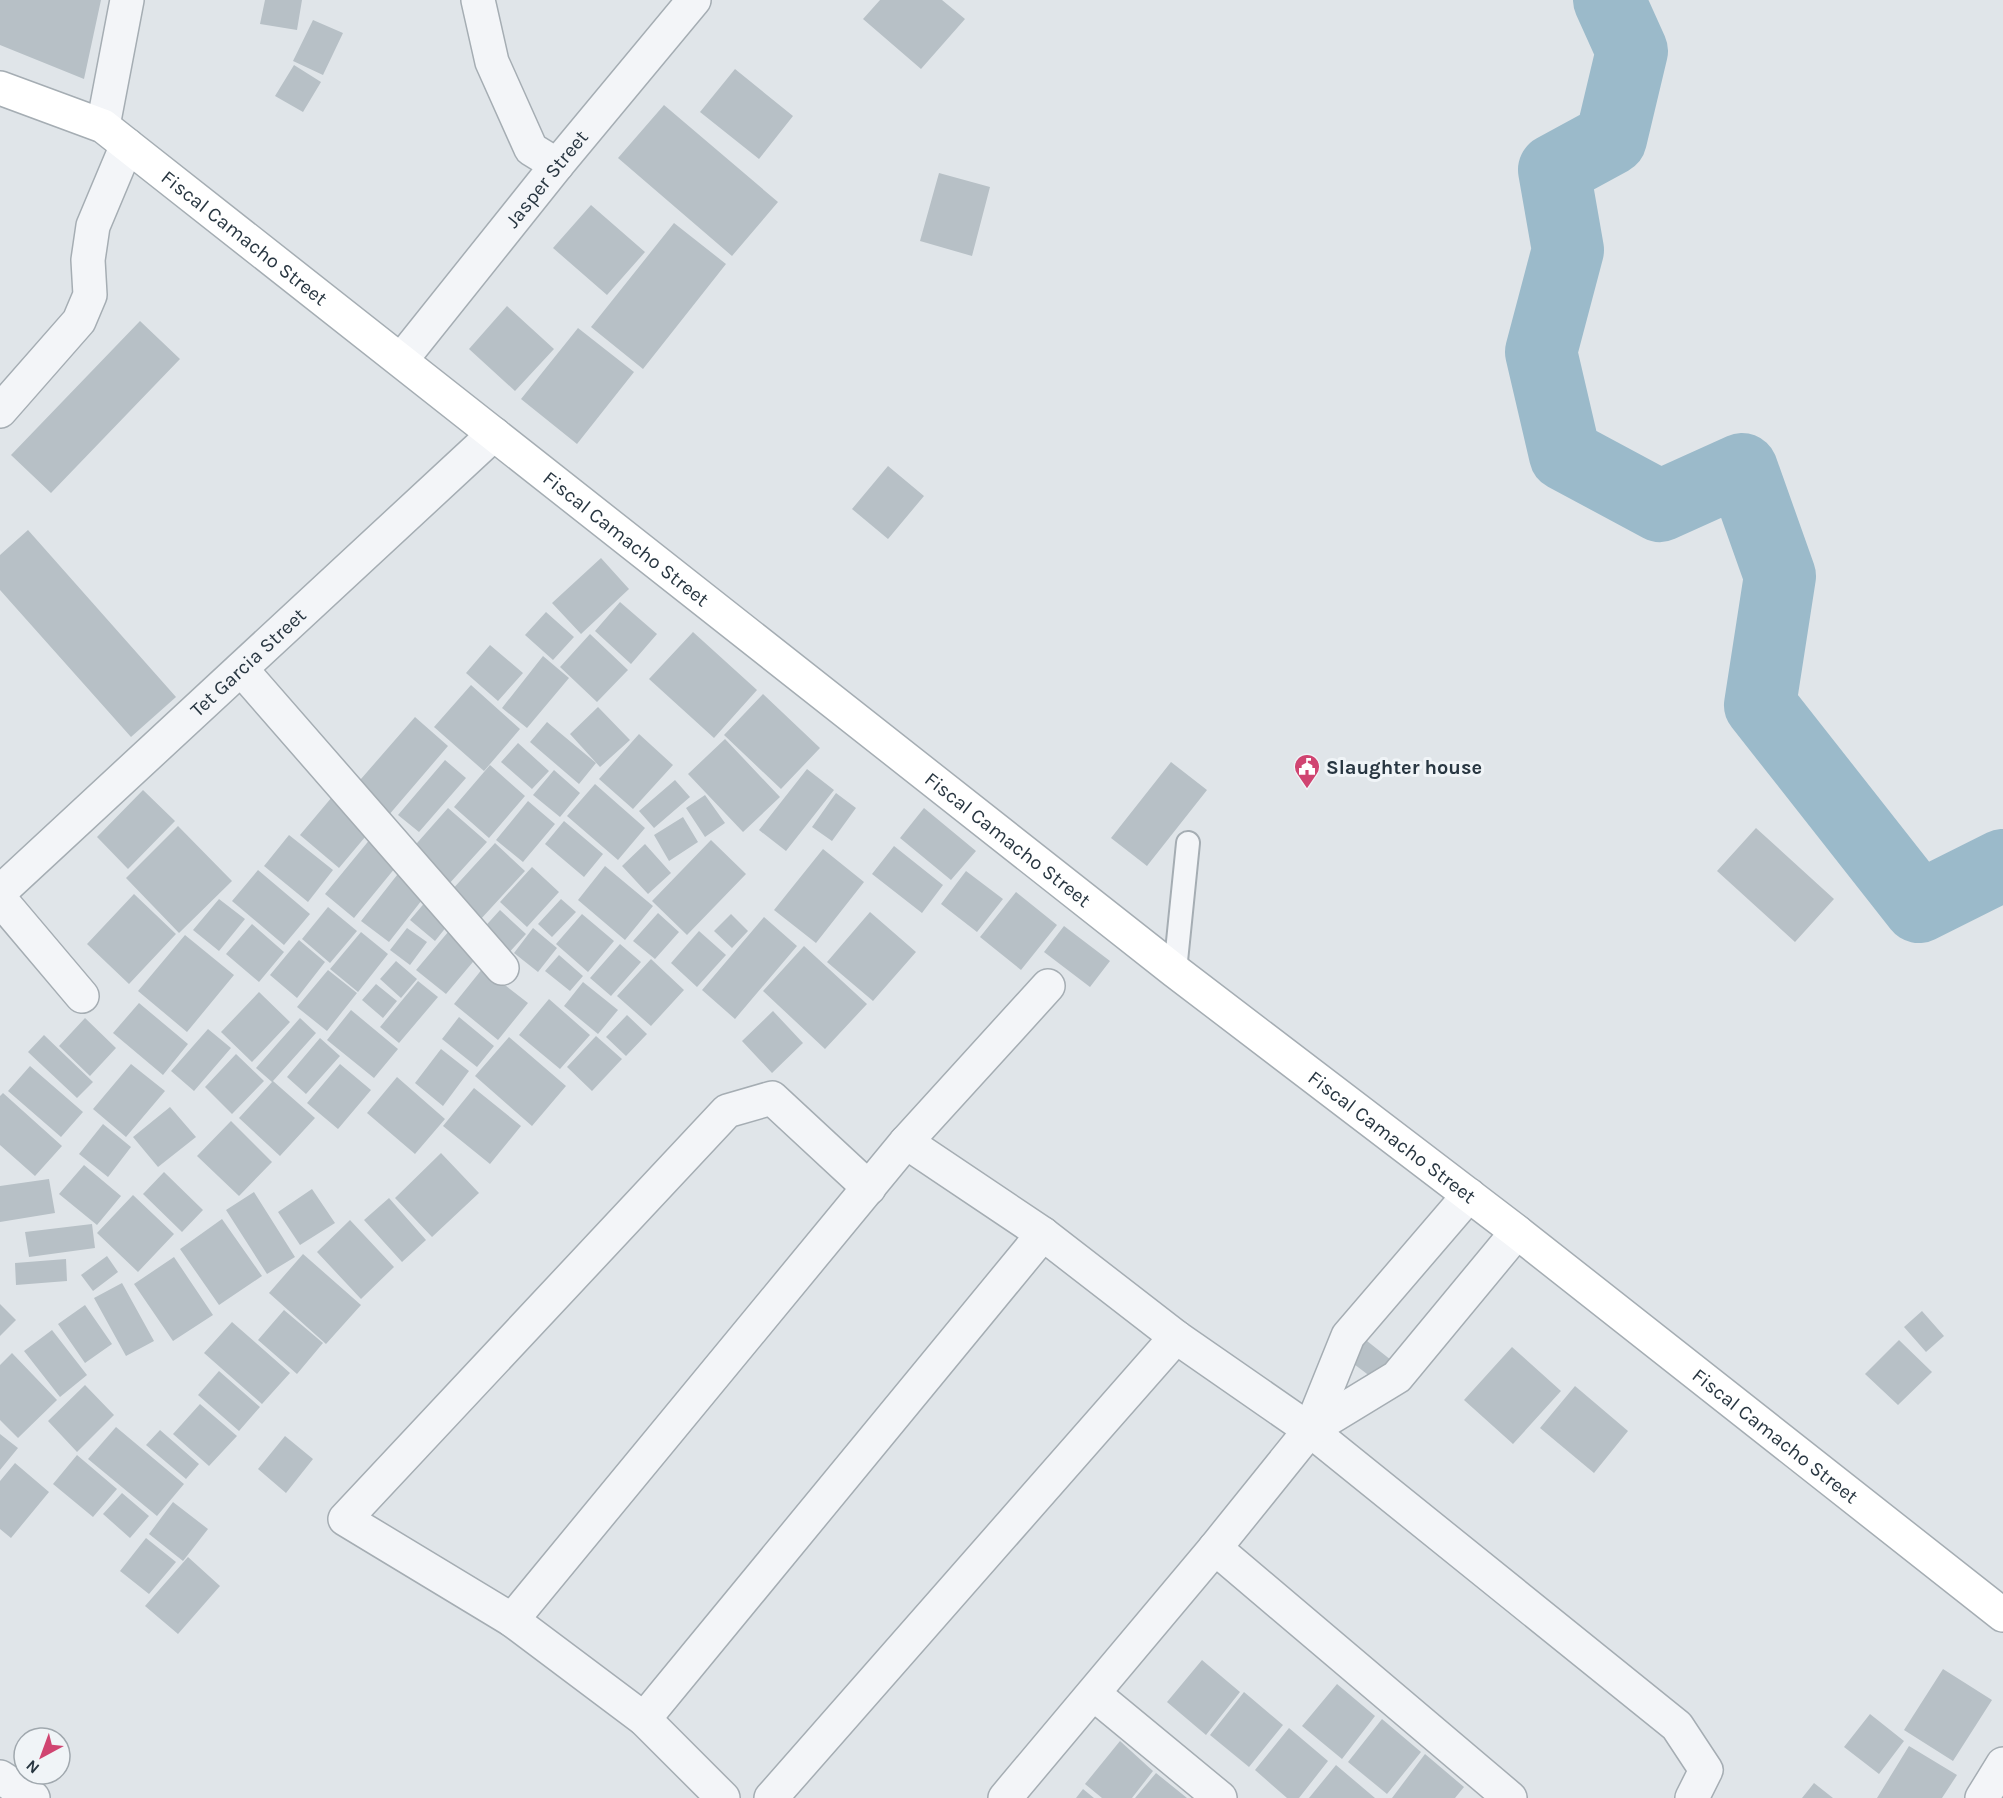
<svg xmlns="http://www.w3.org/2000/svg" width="2003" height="1798" font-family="Karla,sans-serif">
	<rect width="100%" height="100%" fill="#e0e5e9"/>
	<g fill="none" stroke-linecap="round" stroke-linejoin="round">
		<path stroke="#9bbaca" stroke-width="72" d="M1609,0l23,51 -21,88 -57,31 14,80 -27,102 24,103 95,51 82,-37 38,107 -20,129 159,202 84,-42"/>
	</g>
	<path fill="#b7c0c6" d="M0,0h101l-17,79 -84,-34z
		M265,0h37l-5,30 -37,-6z
		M880,0h62l23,19 -44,50 -58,-50z
		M313,20l30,13 -20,42 -30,-14z
		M294,65l27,17 -18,30 -28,-16z
		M735,69l58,47 -34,43 -59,-47z
		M664,105l114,97 -46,54 -114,-98z
		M939,173l51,14 -18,69 -52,-15z
		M591,205l54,47 -38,43 -54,-47z
		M674,223l52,41 -83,105 -52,-42z
		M507,306l47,43 -39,42 -46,-42z
		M140,321l40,38 -129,134 -40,-38z
		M578,328l56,44 -57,72 -56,-45z
		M888,466l36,30 -36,43 -36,-30z
		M28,530l148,167 -45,40 -131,-147v-35z
		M601,558l28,31 -48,45 -29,-31z
		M620,602l37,32 -26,30 -36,-33z
		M546,612l28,25 -21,23 -28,-25z
		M693,632l64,58 -43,48 -65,-59z
		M590,634l38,36 -31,32 -37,-35z
		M490,645l33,28 -25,28 -32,-28z
		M543,656l26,22 -42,50 -25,-20z
		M471,685l49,44 -36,42 -50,-44z
		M763,694l57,54 -39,41 -57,-54z
		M598,707l32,33 -30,27 -30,-33z
		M415,717l33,29 -60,70 -34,-29z
		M547,722l49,41 -17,21 -49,-42z
		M639,734l34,31 -40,44 -34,-30z
		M725,739l55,58 -37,35 -55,-58z
		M518,743l31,28 -17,18 -31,-27z
		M445,760l21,18 -47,54 -21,-17z
		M1171,762l36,28 -60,76 -36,-28z
		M490,765l35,31 -36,42 -35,-31z
		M807,769l27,21 -48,61 -27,-21z
		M554,770l26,23 -20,24 -27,-22z
		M675,780l15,17 -36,31 -15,-17z
		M595,784l50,44 -27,32 -51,-44z
		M143,790l32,31 -47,48 -31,-32z
		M836,793l20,15 -24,33 -20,-14z
		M705,795l20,28 -20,14 -19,-29z
		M332,797l39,33 -32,38 -39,-33z
		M528,801l27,23 -32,38 -27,-22z
		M448,808l39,34 -39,43 -38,-34z
		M924,808l52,43 -25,29 -51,-42z
		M683,817l15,25 -29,19 -15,-26z
		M564,821l39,33 -19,23 -39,-33z
		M178,826l54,55 -53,52 -53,-55z
		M1756,828l78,71 -39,43 -78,-71z
		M289,835l44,35 -25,32 -44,-36z
		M371,838l29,24 -46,56 -29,-24z
		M711,840l35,34 -59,61 -35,-34z
		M495,843l30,28 -45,49 -30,-28z
		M645,844l26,29 -23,21 -26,-28z
		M894,846l49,39 -21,28 -50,-39z
		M823,849l41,33 -48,61 -42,-33z
		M605,866l48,40 -28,34 -47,-40z
		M532,867l27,25 -32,35 -27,-25z
		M258,870l52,44 -26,31 -52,-44z
		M401,870l28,21 -40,51 -28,-21z
		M966,871l37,28 -26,33 -36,-28z
		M1016,892l41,33 -36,45 -41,-33z
		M134,894l42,40 -47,50 -42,-40z
		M219,899l26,20 -26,32 -26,-21z
		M561,899l15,13 -24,25 -14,-13z
		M427,900l24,21 -16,20 -25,-21z
		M328,907l29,24 -27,32 -28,-24z
		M500,910l26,24 -20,22 -26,-24z
		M870,912l46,40 -43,49 -46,-39z
		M658,913l21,19 -24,27 -22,-18z
		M582,914l32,27 -26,31 -32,-28z
		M731,914l17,17 -16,17 -18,-17z
		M764,917l33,29 -62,73 -33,-29z
		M252,924l32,28 -25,30 -33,-28z
		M454,925l29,25 -37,44 -30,-24z
		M1064,926l46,35 -20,26 -46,-35z
		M407,928l20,14 -17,23 -20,-15z
		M533,928l24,20 -19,24 -24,-19z
		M699,931l27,24 -29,32 -26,-24z
		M361,932l27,22 -30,38 -28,-23z
		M185,935l49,40 -47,57 -49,-41z
		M299,940l26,22 -28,36 -27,-23z
		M620,944l21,18 -30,34 -21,-18z
		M804,946l63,58 -42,45 -62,-58z
		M559,955l24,21 -13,15 -25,-20z
		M651,959l33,31 -33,36 -34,-30z
		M396,961l21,18 -16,19 -21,-19z
		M483,968l45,35 -30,37 -44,-36z
		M328,970l29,23 -30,38 -30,-24z
		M418,981l20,16 -39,46 -19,-16z
		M583,982l35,28 -20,24 -34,-28z
		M376,984l21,17 -14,17 -21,-18z
		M259,992l31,30 -38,40 -31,-30z
		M549,999l41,36 -30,34 -41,-34z
		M139,1003l49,41 -25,31 -50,-42z
		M351,1010l47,39 -24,29 -47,-38z
		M773,1011l30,32 -31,30 -30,-32z
		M627,1015l20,19 -21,22 -20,-19z
		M459,1017l35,29 -17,21 -35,-28z
		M85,1018l31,30 -26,28 -31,-30z
		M300,1018l16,15 -43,48 42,37 -35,38 -41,-38 33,-36 -16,-14z
		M208,1029l23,19 -37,43 -23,-20z
		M44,1035l49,47 -16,16 -49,-46z
		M596,1036l26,23 -30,32 -25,-24z
		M509,1037l57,49 -34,40 -57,-50z
		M320,1038l20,18 -34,38 -19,-17z
		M441,1049l28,22 -26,35 -28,-23z
		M236,1054l28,27 -32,33 -27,-27z
		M131,1064l34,27 -39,46 -33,-28z
		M340,1064l31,26 -33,39 -31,-26z
		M30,1066l53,46 -22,25 -53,-46z
		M397,1077l48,42 -30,35 -48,-41z
		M474,1088l47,38 -31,38 -47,-38z
		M3,1093l59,53 -27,30 -35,-31v-49z
		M170,1107l26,30 -38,30 -25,-30z
		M231,1121l41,41 -33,34 -42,-40z
		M103,1124l28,23 -23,30 -29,-23z
		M441,1153l38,40 -47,44 -37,-39z
		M84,1165l37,31 -24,29 -38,-31z
		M164,1172l39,38 -21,22 -39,-38z
		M49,1179l6,34 -55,9v-36z
		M312,1189l23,34 -35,22 -22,-33z
		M254,1192l41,65 -28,17 -41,-64z
		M133,1195l41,39 -36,38 -41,-39z
		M389,1198l37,42 -24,22 -38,-42z
		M222,1219l40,57 -43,29 -39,-56z
		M350,1220l44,47 -33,32 -44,-47z
		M92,1224l3,24 -66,9 -4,-25z
		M303,1254l58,51 -35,39 -57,-51z
		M107,1256l11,16 -25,19 -12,-16z
		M174,1257l39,58 -40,26 -39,-57z
		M66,1259l1,22 -51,4 -1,-22z
		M122,1283l32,58 -28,15 -32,-58z
		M0,1304l16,16 -16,16z
		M85,1305l27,39 -27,19 -27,-39z
		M284,1310l39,33 -26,31 -39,-34z
		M1922,1311l22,25 -18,16 -22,-25z
		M232,1322l58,51 -28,31 -58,-51z
		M52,1330l35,45 -27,22 -36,-46z
		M1362,1337l29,23 -16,20 -29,-22z
		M1899,1340l33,32 -34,33 -33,-31z
		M1512,1347l49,44 -48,53 -49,-44z
		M12,1353l45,47 -39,38 -18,-18v-55z
		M219,1371l41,36 -21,24 -41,-36z
		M85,1385l29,30 -37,37 -29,-31z
		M1575,1386l53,45 -34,42 -54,-45z
		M200,1404l37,32 -28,30 -36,-32z
		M116,1427l68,57 -27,32 -69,-57z
		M160,1430l39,34 -13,15 -40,-34z
		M0,1434l18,14 -18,22z
		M285,1436l28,23 -27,34 -28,-24z
		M77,1455l40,34 -24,28 -40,-33z
		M15,1463l34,29 -38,46 -11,-9v-48z
		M122,1493l27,23 -19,22 -27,-24z
		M173,1502l35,27 -25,32 -34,-27z
		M146,1538l30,24 -27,32 -29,-23z
		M188,1557l32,29 -42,48 -33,-28z
		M1202,1660l38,32 -34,43 -39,-33z
		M1943,1669l49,31 -39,61 -49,-31z
		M1337,1684l38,32 -33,43 -40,-33z
		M1244,1692l39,33 -34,42 -39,-32z
		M1870,1714l34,27 -25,33 -35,-27z
		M1382,1719l39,33 -34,42 -39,-32z
		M1289,1728l39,33 -29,37h-12l-32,-28z
		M1120,1741l33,30 -21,27h-30l-17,-14z
		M1909,1746l48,29 -15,23h-65z
		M1425,1754l39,33 -9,11h-63z
		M1336,1765l39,33h-66z
		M1156,1773l31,25h-52z
		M1814,1783l19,15h-31z
		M1083,1789l11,9h-18z"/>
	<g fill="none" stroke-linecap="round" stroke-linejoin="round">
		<defs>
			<path id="lane" d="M1175,971l13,-128"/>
			<g id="street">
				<path d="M478,0l14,62 39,87 26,16"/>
				<path d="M103,126l24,-126"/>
				<path id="s1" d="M402,359l155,-194 137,-165"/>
				<path d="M0,411l79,-90 11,-26 -2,-35 5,-34 34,-81"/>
				<path d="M241,669l261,299"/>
				<path id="s2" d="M0,892l494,-458"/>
				<path d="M0,899l82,97"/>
				<path d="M906,1142l137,92 133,103 134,93 367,296 29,44 -14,28"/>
				<path d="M1310,1430l87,-53 120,-145"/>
				<path d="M1215,1548l295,250"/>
				<path d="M512,1620l394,-478 142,-156"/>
				<path d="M1094,1694l126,104"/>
				<path d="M644,1719l399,-485"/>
				<path d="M0,1777l33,21"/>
				<path d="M723,1798l-79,-79 -132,-99 -167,-101 382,-408 45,-13 97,90"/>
				<path d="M771,1798l405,-461"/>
				<path d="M1005,1798l210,-250 95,-118 38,-94 121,-141"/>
				<path d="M1982,1798l21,-34"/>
			</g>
			<g id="secondary">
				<path id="s3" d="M0,88l103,38 24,19 1048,826 342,261 486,383"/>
			</g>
		</defs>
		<use href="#lane" stroke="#a5adb3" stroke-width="26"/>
		<use href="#street" stroke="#a5adb3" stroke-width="36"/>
		<use href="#secondary" stroke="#a5adb3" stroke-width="36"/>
		<use href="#lane" stroke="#f3f5f8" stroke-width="22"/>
		<use href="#street" stroke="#f3f5f8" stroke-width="33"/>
		<use href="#secondary" stroke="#fff" stroke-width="33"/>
	</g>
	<defs>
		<symbol id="civic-pin" viewBox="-11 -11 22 30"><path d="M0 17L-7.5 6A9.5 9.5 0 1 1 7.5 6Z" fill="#d04471" stroke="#f0f4f7"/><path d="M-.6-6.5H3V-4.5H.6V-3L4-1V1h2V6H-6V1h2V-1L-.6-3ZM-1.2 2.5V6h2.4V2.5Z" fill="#fff"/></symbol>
	</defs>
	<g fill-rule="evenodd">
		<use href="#civic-pin" x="1292" y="752" width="30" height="40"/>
	</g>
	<g text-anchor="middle" stroke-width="6" stroke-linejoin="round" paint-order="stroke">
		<g font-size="20" fill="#283641" stroke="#f0f4f7">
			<text dy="7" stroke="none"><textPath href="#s1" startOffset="231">Jasper Street</textPath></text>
			<text dy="7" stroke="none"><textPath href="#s3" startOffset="290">Fiscal Camacho Street</textPath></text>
			<text dy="7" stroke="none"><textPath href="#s3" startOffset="776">Fiscal Camacho Street</textPath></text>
			<text dy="7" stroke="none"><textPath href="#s2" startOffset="338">Tet Garcia Street</textPath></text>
			<text dy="7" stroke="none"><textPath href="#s3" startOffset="1262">Fiscal Camacho Street</textPath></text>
			<text dy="7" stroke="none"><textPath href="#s3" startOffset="1748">Fiscal Camacho Street</textPath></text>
			<text dy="7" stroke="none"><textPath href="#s3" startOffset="2234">Fiscal Camacho Street</textPath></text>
		</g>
		<g font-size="20" font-weight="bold" fill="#283641" stroke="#f0f4f7" text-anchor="start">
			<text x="1326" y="774">Slaughter house</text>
		</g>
	</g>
	<g transform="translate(42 1756) rotate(221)"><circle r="28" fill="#f0f4f7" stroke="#a0a8ae" stroke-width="1.5"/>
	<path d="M0-4.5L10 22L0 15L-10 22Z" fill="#d04471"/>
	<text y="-9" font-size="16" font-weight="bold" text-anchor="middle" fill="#283641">N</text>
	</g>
</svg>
